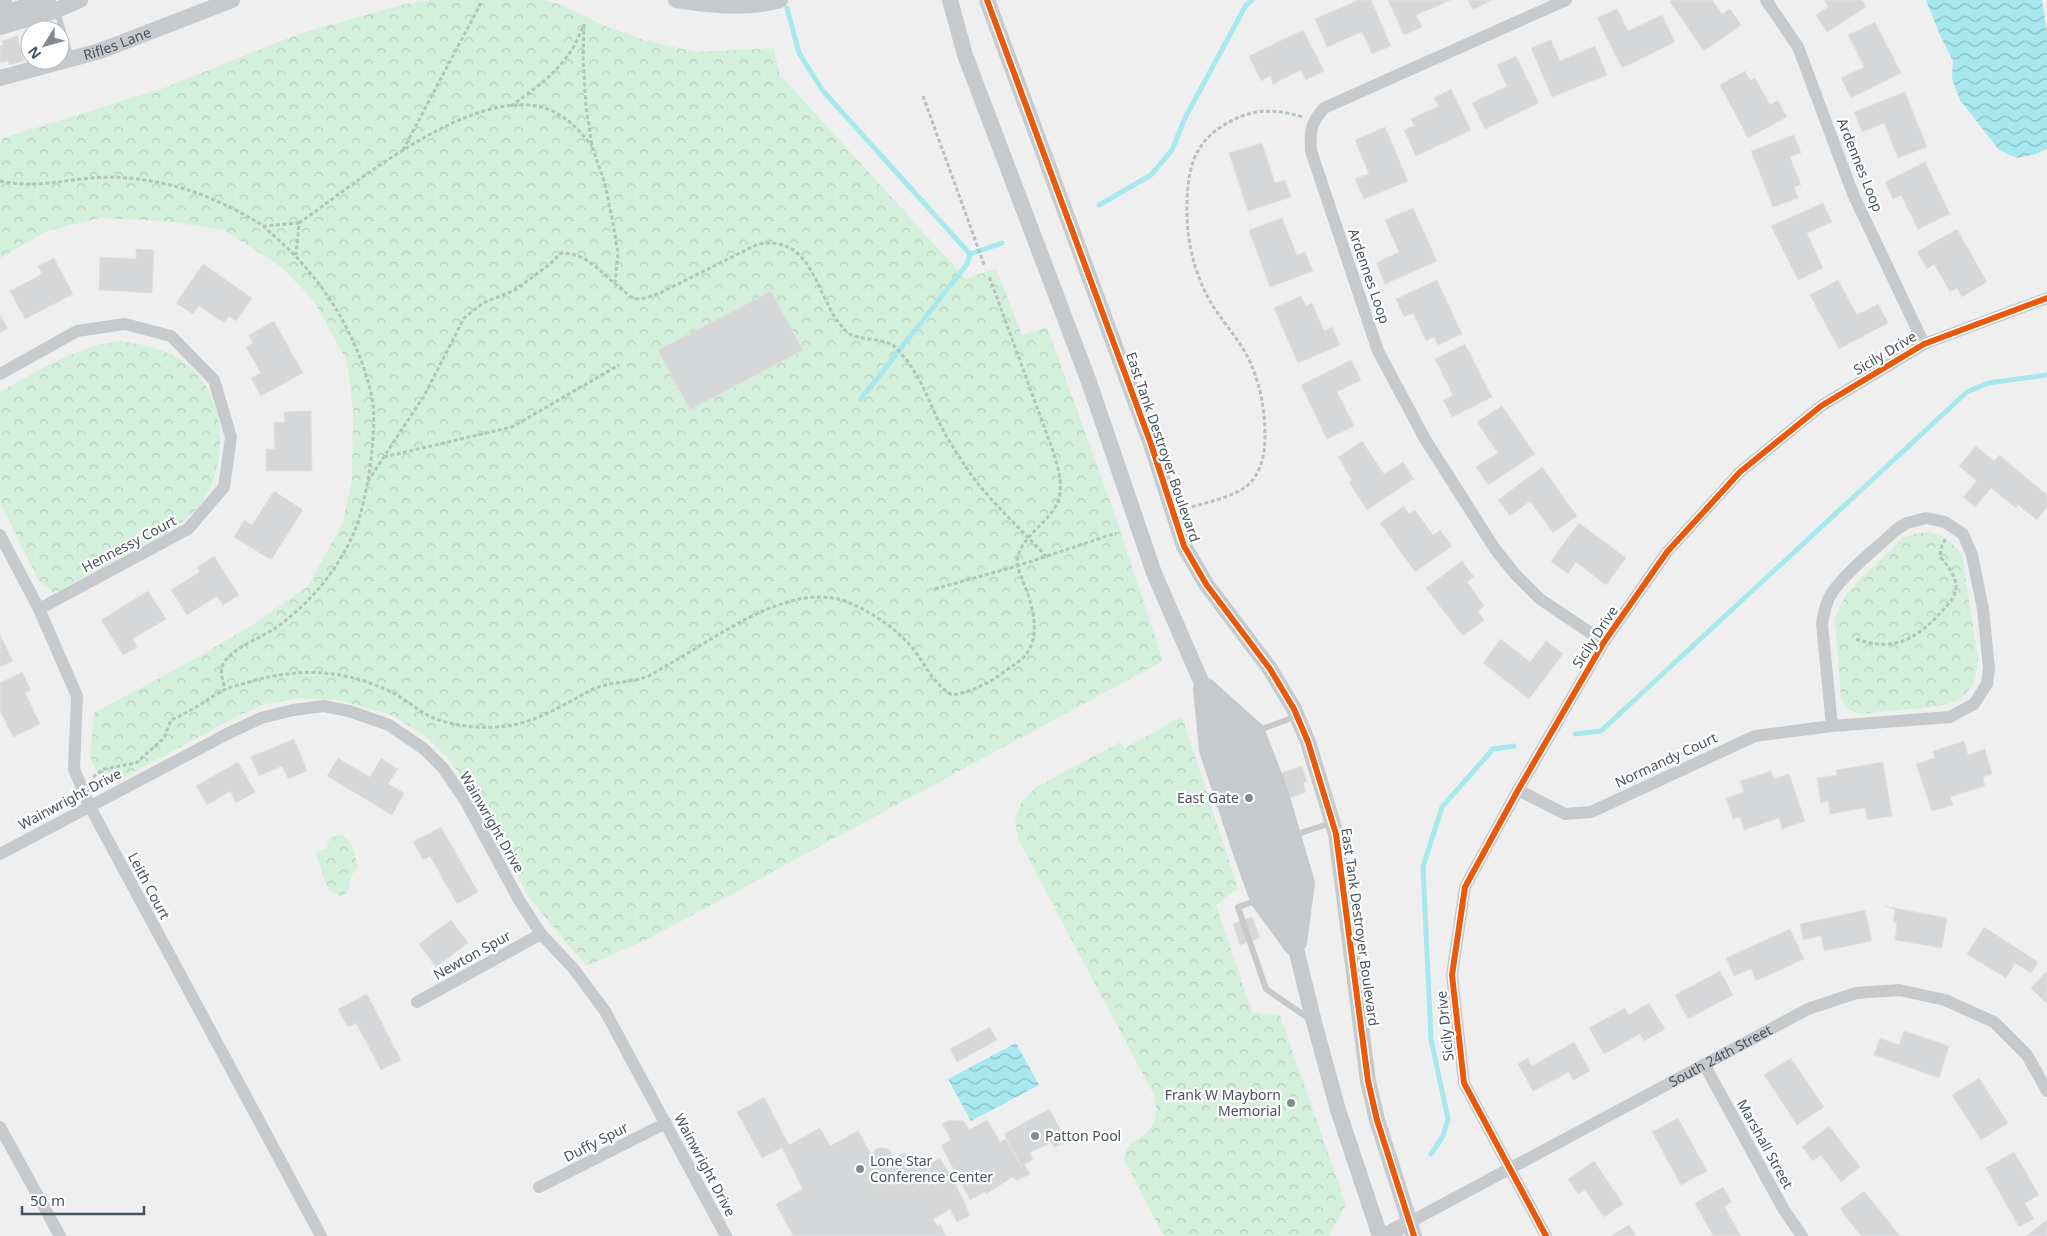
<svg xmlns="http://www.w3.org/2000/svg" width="2047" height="1236" font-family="'Noto Sans',sans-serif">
	<defs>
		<pattern id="park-crowns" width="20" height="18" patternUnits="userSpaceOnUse" patternTransform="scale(1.25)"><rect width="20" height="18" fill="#d3f0da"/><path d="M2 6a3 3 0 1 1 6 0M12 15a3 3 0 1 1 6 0" fill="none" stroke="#b6d0be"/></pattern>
		<pattern id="water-waves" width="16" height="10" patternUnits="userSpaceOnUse" patternTransform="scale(1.25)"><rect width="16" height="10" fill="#a6e8ee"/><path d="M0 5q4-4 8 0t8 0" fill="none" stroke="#89bfc4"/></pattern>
	</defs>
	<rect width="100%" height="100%" fill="#f0efef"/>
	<path fill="url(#park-crowns)" d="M434,0h111l19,6 41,20 42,15 49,11 78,-4 6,27 186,204 30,-11 26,67 25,-8 69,191 47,143 -515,278 -62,27 -55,-66 -55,-101 -26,-39 -27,-26 -34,-20 -51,-14 -39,-2 -33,6 -27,11 -114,62 -16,-1 -11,-3 -8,-15 4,-45 103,-55 63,-38 48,-34 34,-62 10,-44 1,-70 -6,-49 -34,-61 -32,-33 -57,-37 -59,-9 -65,-3 -53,13 -47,27v-119l164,-51 137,-55 101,-28z
		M120,341c22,3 46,8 65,22 45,32 46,112 8,150 -17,18 -39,27 -61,39 -23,12 -47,25 -71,38l-8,2 -14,-11 -39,-79v-110c40,-22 74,-45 120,-51z
		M1930,532c14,5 24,9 32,23l16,103c-1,45 -29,48 -66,51 -17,2 -34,3 -51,5 -9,-2 -15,-5 -20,-14l-6,-82 6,-14 9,-15 53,-51 11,-4z
		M1182,717l56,171 -22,17 36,107 28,3 66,190 -14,24 -2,7h-166l-40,-76c-1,-22 28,-19 32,-46 1,-5 -1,-14 -2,-19l-136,-256 -3,-18 5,-16 15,-17 85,-46 5,6z
		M338,835c14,0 16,20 20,32 -2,4 -6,6 -7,10 -3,11 2,15 -12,19l-11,-7 -12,-35 11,-6c1,-8 3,-11 11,-13z"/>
	<path fill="url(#water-waves)" d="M1926,0h116l5,32v117l-11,5 -19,4 -18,-8 -39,-50 -8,-21 1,-18 -14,-28z
		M1016,1043l23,42 -68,36 -23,-42z"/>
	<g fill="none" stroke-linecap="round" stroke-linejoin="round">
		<path stroke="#a6e8ee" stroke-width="5" d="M787,8l12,45 24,38 147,163 32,-11
			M1099,205l52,-30 21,-25 13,-32 61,-113 6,-5
			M861,399l106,-135 3,-10
			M1575,734l26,-3 366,-339 21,-9 59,-8
			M1431,1154l12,-18 5,-17 -17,-80 -8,-172 19,-60 51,-58 21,-3"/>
	</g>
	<path fill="#d6d7d8" stroke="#e1e1e2" d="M1359,0h12l20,46 -19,8 -10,-22 -35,15 -12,-28z
		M1388,0h63l-35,15 6,12 -18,8z
		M1468,0h24l-19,10z
		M1672,0h40l10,14 8,-5 11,16 -37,26 -34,-49z
		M1824,0h38l4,7 -39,25 -11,-17 12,-8z
		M1617,9l11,22 34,-16 13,27 -53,26 -25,-50z
		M1875,22l26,51 -50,25 -10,-20 23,-11 -16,-32z
		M1303,30l21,41 -18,9 -5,-10 -28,14 -3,-8 -9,5 -12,-25z
		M17,36l7,25 -15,4 -1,-4 -8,2v-17l3,-1 -1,-4z
		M1551,40l9,21 35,-15 12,29 -55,22 -21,-49z
		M1516,56l23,47 -54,26 -13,-26 35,-17 -10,-21z
		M1745,71l5,9 5,-2 15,27 8,-5 9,17 -39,21 -28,-53z
		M1451,89l20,41 -55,26 -12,-26 10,-4 -3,-7 28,-13 -5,-8z
		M1905,92l22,55 -29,11 -14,-35 -22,9 -8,-20z
		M1385,127l23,54 -44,18 -9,-20 14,-5 -14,-34z
		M1794,135l7,18 -11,4 11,28 -7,2 4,11 -25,9 -22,-56z
		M1262,143l13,40 10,-3 6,17 -43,14 -19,-58z
		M1925,162l25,52 -32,15 -17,-34 -8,4 -8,-17z
		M1823,203l9,19 -25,11 16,35 -25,12 -27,-54z
		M1413,208l24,53 -52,23 -9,-21 23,-11 -14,-32z
		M1282,218l15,37 8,-3 8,19 -43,16 -21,-57z
		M1957,229l30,53 -25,15 -5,-9 -7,4 -16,-28 -7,5 -10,-17z
		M136,249l18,1 -2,43 -53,-3 1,-33 36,2z
		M54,258l19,36 -48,25 -15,-28 32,-17 -4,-8z
		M203,264l49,34 -16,23 -7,-5 -5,7 -25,-17 -6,8 -17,-11z
		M1437,280l25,54 -24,11 -4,-8 -8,4 -13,-28 -9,4 -8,-18z
		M1838,280l19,35 21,-11 10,19 -49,26 -29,-54z
		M771,291l32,59 -113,60 -32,-60z
		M1301,296l5,10 6,-3 12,28 8,-4 8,18 -42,18 -24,-55z
		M0,314l8,15 -8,4z
		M274,321l29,52 -42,23 -10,-18 10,-5 -15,-26 7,-4 -4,-8z
		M1465,344l27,53 -40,20 -9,-17 10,-5 -18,-36z
		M1351,360l10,20 -24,12 17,34 -27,13 -26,-54z
		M1502,406l33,48 -47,31 -12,-18 22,-14 -21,-31z
		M311,411l1,60h-46v-22h9l-1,-27h11l-1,-10z
		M1362,441l22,33 19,-12 11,17 -47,31 -18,-28 3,-2 -14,-23z
		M1976,446l18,15 5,-6 48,40v12l-10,13 -19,-15 -2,3 -25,-20 -16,19 -12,-10 14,-16 -18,-15z
		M1542,467l35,49 -24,17 -23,-32 -20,15 -12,-16z
		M274,491l29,19 -32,50 -37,-23 10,-17 8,5z
		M1404,506l5,8 6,-4 18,25 7,-5 12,16 -37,26 -35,-49z
		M1579,523l47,35 -20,27 -30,-23 -8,12 -17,-13z
		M214,556l25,39 -16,10 -6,-9 -30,19 -16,-25 29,-18 -3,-5z
		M1462,561l12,16 -7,5 17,24 -6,5 6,9 -21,16 -37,-48z
		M148,591l18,28 -33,20 4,8 -14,8 -22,-35z
		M0,635l13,26 -13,6z
		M1501,639l29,23 16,-21 17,13 -34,45 -46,-36z
		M22,672l9,18 -6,3 15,31 -27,13 -13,-26v-28z
		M294,739l13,32 -19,8 -6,-13 -23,10 -8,-19z
		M1964,741l4,14 17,-6 7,25 -9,3 2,9 -35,11 3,8 -21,6 -16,-47 19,-6 -2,-7z
		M338,758l32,19 11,-19 17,11 -10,15 16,9 -12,22 -65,-39z
		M238,762l17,30 -19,11 -6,-12 -23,14 -11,-19z
		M1883,762l9,54 -25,4 -2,-12 -35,6 -2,-13 -7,2 -4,-25 20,-3 -1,-5z
		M1302,766l5,16 -4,1 3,9 -16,6 -12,-24z
		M1771,771l3,8 15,-5 16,47 -23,8 -3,-11 -35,12 -4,-13 -7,2 -7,-21 18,-6 -4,-11z
		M441,827l37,65 -21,12 -27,-48 -7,4 -10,-18z
		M1884,906l63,12 -5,30 -47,-8 2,-17 -4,-1 2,-13z
		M1865,910l7,31 -48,10 -3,-15 -18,4 -3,-16z
		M1252,917l8,21 -20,7 -7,-21z
		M451,920l17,23 -32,24 -17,-23z
		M1984,927l54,35 -7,11 -16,-10 -9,15 -39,-24z
		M1790,929l14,30 -48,22 -5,-12 -17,7 -8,-18z
		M1720,971l13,24 -45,24 -13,-24z
		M2047,971v33l-16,-16z
		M367,994l34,66 -20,10 -25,-47 -8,4 -10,-18z
		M1649,1003l16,26 -21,12 -4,-7 -36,20 -15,-26 36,-20 4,7z
		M990,1027l7,13 -40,22 -7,-13z
		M1904,1031l45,15 -10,32 -65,-23 6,-17 19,7z
		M1574,1042l16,29 -17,9 -4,-8 -36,19 -15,-27 10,-6 4,8z
		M1791,1058l33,49 -27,18 -33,-50z
		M1979,1078l29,45 -27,17 -29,-45z
		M764,1097l25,48 31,-17 10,18 28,-15 14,25 5,-8h6l5,1 3,3 1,7 12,-6 17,4 10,18 1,-1 -5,-8 13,-8 12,20 5,-3 4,8 -5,2 14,30 -13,7 -7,-13 -17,10 4,7 3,-2 6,12h-153l-17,-32 27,-15 -21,-41 -20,10 -25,-46z
		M1049,1109l18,32 -13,7 -3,-6 -21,11 3,7 -12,6 -17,-32z
		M1678,1118l29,53 -26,14 -29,-53z
		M950,1120l14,1 5,9 18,-10 13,22 6,-3 15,27 3,-2 6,10 -14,7 -3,-4 -27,17 -1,-2 -15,8 -29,-55 10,-5 -9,-16z
		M1829,1126l31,41 -19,15 -20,-27 -8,6 -11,-14z
		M2014,1152l25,43 -14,8 9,16 -15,8 -33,-59z
		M1594,1161l29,43 -19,13 -19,-27 -7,4 -10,-15z
		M1723,1187l9,15 -8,4 17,30h-28l-18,-33z
		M1864,1191l36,45h-39l-21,-27z
		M2047,1220v16h-21z
		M1629,1225l7,11h-25z"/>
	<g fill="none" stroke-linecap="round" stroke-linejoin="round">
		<path stroke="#b5c3bd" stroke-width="3" stroke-dasharray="4 2.5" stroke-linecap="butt" d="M584,24l-1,33 3,50 6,39 13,38 7,34 6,35 -3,31
			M923,96l62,171
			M511,106c22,-16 45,-32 60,-55 5,-7 8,-16 12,-24
			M403,150l78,-147
			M0,181c32,7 60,0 91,-3 35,-3 70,3 103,14 23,8 47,20 68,33 6,5 12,11 19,17 44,40 79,98 91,156 6,31 -5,103 -17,132 -16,39 -45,73 -78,97 -14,10 -42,20 -52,34 -7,9 -2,19 0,28
			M299,223c57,-40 170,-134 242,-116 22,6 37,21 51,39
			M263,226l36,-3 -3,32
			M384,457l128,-30 107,-62
			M368,481l56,-85 40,-78 19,-15 32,-13 35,-26 11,-11c28,0 41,22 63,38 2,2 6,6 9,7 9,3 20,-3 27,-5l98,-49c59,-10 57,59 89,88 10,9 34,5 47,14 4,3 7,8 10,11 24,29 29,61 49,90 10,16 20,32 33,46 19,22 40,42 60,63
			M1192,507c16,-5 44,-11 56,-22 13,-12 17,-31 17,-48 0,-33 -7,-66 -25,-93 -15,-22 -31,-39 -40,-64 -12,-30 -15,-61 -12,-93 2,-23 9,-43 30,-58 29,-20 51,-22 85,-12
			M935,589l82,-23 99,-33
			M1856,639c37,13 60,1 85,-27 7,-7 15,-15 15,-26 -1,-13 -9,-20 -16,-30l2,-11 4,-7
			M93,777l11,-8 32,-6 28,-25 7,-18c19,-8 35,-20 53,-30 7,-4 17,-5 25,-8 51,-15 96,-13 144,11 14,7 26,19 41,25 22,9 49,11 73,8 30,-4 58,-22 84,-36 17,-8 38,-7 55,-13 10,-4 18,-11 27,-15 45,-26 106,-72 160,-64 21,3 56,25 71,41 19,17 24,41 48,56 19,-3 36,-11 52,-23 7,-5 13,-9 19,-14 24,-25 4,-66 -6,-92 -1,-32 39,-43 43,-73 2,-14 -3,-28 -7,-42l-64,-175"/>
		<path stroke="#c6cacc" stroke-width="6" d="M57,11l14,48
			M1257,731l40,-15
			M1295,835l38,-13
			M1258,900l-20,7 28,82 45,31"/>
		<g stroke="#c6cacc" stroke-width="12">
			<path d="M1566,0l-242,108c-14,16 -14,23 -13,43l67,200 47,88 70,110 20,25 25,25 64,43"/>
			<path d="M1766,0l32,47 55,147 71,150"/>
			<path d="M0,374l77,-43 48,-7 46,12 43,44 17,57 -7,50 -36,42 -149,80"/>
			<path d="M0,535l39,74 38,87 -3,73 15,36 232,431"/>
			<path d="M1518,790l47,24 26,-2 164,-76 77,-10 118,-9 24,-13 13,-20 2,-16 -6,-59 -11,-54 -9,-21 -18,-12 -19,-4 -19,5 -10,6c-21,20 -47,39 -64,62 -7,10 -9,21 -11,33l10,102"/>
			<path d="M0,854l227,-120 34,-16 32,-8 31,-4 25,5 40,14 35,24 19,19 22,32 54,100 22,34 32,34 32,43 121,225"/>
			<path d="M417,1002l124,-68"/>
			<path d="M1704,1064l80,146 18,26"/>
			<path d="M0,1127l60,109"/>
			<path d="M539,1187l127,-64"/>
			<path id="s1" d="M1410,1222l398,-213 48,-16 43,-3 46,10 49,22 33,33 20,36"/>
			<path d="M1546,1236l-82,-153 -12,-108 13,-88 53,-97 86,-148 63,-90 73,-80 81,-66 103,-62 123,-46"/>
		</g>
		<g stroke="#c6cacc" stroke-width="16">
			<path d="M676,0c34,5 70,10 104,0"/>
			<path d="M950,0l15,55 124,327 65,191 46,106 31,62 51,151 32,130 24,88 42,126"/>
			<path d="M987,0l164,444 33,102 22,38 64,85 24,40 14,33 28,92 32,247 9,39 37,116"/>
			<path d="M0,1l4,-1"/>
			<path d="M0,14l48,-14"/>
			<path d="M0,27l57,-17 23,-10"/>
			<path id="s2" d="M0,78l100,-27 132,-51"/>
			<path d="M1207,686l50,45 23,60 27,92 -8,60"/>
			<path d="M1201,689l6,61 34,103 17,47 34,47"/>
			<path d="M1227,715l17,21 22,59 29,92v22"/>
			<path d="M1212,720l59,176 10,22"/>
			<path d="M1384,1236l26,-14"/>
		</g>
		<defs>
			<path id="cycleway" d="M987,0l164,444 33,102 22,38 64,85 24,40 14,33 28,92 32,247 9,39 37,116
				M1546,1236l-82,-153 -12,-108 13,-88 53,-97 86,-148 63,-90 73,-80 81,-66 103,-62 123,-46"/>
		</defs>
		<use href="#cycleway" stroke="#fff" stroke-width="9"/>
		<use href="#cycleway" stroke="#e8590c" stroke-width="6"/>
	</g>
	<g fill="#828a8f" stroke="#fff" stroke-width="2">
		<circle cx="1249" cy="798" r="5"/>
		<circle cx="1291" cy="1103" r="5"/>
		<circle cx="1035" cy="1136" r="5"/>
		<circle cx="860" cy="1169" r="5"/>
	</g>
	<g text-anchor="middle" stroke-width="4.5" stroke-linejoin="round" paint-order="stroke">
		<g font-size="14" fill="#46545c" stroke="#fff">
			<text dy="5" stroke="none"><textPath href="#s2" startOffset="122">Rifles Lane</textPath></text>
			<text transform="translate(1860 165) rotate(68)" y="5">Ardennes Loop</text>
			<text transform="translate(1369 276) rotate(71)" y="5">Ardennes Loop</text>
			<text transform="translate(1885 353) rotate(-31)" y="5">Sicily Drive</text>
			<text transform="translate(1163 447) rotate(71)" y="5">East Tank Destroyer Boulevard</text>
			<text transform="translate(129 544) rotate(-28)" y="5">Hennessy Court</text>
			<text transform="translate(1595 637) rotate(-57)" y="5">Sicily Drive</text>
			<text transform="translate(1666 760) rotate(-25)" y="5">Normandy Court</text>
			<text transform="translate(70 799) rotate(-28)" y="5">Wainwright Drive</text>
			<text transform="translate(492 822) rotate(60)" y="5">Wainwright Drive</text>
			<text transform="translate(149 886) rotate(62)" y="5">Leith Court</text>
			<text transform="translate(1360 927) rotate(82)" y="5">East Tank Destroyer Boulevard</text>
			<text transform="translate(472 955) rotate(-29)" y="5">Newton Spur</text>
			<text transform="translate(1445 1026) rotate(-96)" y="5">Sicily Drive</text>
			<text dy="5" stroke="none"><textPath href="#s1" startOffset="352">South 24th Street</textPath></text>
			<text transform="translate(596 1142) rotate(-27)" y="5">Duffy Spur</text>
			<text transform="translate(1765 1144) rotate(61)" y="5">Marshall Street</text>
			<text transform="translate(705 1165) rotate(62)" y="5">Wainwright Drive</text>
		</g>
		<g font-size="14" fill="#46545c" stroke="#fff" text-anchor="end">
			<text x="1239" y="803">East Gate</text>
			<text x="1281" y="1100">Frank W Mayborn<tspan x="1281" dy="16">Memorial</tspan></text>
			<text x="1045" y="1141" text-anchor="start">Patton Pool</text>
			<text x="870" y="1166" text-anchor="start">Lone Star<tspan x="870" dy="16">Conference Center</tspan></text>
		</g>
	</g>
	<g transform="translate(45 45) rotate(233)"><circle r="24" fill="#ffffff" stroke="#b5bbbe"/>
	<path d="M0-4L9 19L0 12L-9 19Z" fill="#828a8f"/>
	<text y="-8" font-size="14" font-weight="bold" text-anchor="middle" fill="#46545c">N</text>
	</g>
	<path d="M22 1206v8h122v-8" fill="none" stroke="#46545c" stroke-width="2.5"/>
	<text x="30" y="1206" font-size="15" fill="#46545c" stroke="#ffffff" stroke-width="4" paint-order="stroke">50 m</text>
</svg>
